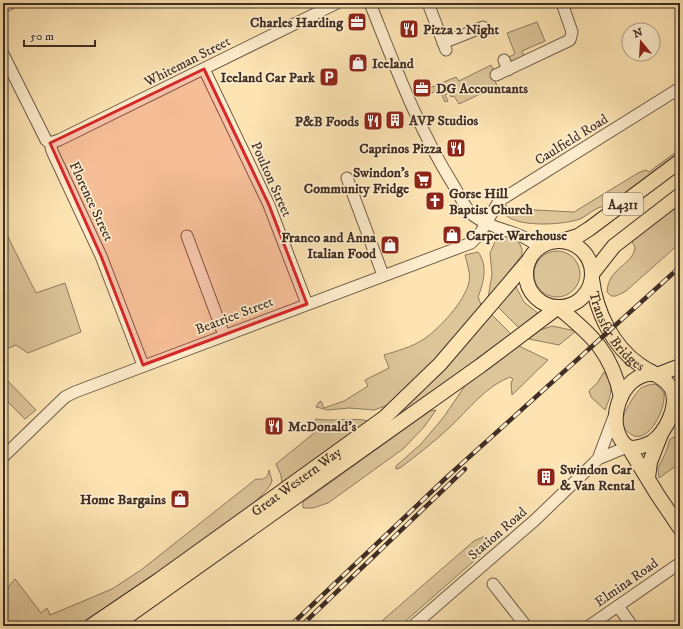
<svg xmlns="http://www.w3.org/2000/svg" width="683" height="629" font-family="'IM FELL DW Pica',serif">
	<rect width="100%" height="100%" fill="#fde4b2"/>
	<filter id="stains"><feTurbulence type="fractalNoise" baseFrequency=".005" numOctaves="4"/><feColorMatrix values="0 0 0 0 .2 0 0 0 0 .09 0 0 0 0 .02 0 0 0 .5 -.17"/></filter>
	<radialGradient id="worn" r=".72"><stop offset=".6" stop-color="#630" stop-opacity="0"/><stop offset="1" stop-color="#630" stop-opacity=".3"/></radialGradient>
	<path fill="#ddc59a" stroke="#8e7a60" d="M537,22l8,19 -23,10 3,8c-7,2 -12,4 -18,-1l8,-4 -8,-21z
		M491,65l7,15 -3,1 2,5 -38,18 -5,-8 -3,1 -2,-4 -4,2 3,6 -3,1 -4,-9 -3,2 -2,-4 -7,3 -2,-5 29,-12 3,4z
		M680,149v5l-70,53c-3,1 -6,-1 -9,0 -8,2 -16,11 -24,13 -17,5 -64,8 -74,-8l3,-7 4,7 6,-3 58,3 64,-39 8,-3 3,2z
		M680,204v39l-54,48 -10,5h-5l-4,-4c1,-25 27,-27 28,-45l-4,-7z
		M3,227l33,66 29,-10 16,49 -53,21 -12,-8 -7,3 -6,5z
		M498,235l8,1 12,4 4,9v6l-34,43 4,-24 -2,-21z
		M534 274a23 23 0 1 1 46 0a23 23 0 1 1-46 0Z
		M478,252c10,13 6,30 0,45l4,10 -39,47 -52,50 -17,6 -25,-2 -21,2 -12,-3 3,-5 2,-1 3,7 20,-7 24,-15 -3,-6 24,-12 -5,-13c13,-4 28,-8 40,-16 16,-11 41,-38 45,-57 2,-8 -2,-18 -4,-27z
		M516,287l8,15 15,12 -19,15 -22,-22z
		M491,314l21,21 -156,114z
		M552,326l24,5 -17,14 -30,-6 11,-9z
		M519,346l29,14 -36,35 -1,-12 2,-4 -3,-2c-24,9 -42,33 -60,50 -16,15 -33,28 -50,41l-4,1v-3l25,-22 22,-26 24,-35z
		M604,372c11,15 7,22 1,38l-14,-13 -2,-6 9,-9z
		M3,376l33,34 -11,9 -22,-22z
		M653,384l4,1 7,8c2,14 -13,48 -30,43 -5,-3 -10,-6 -12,-11 -2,-8 13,-32 19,-37 3,-2 8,-3 12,-4z
		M436,410l-12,17 -21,22 -75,54 -15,5h-10v-6l127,-91z
		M316,419c17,3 35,-2 53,2l-87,64 -1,-10 -5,-11 43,-35 -5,-5z
		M680,434v29l-21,15 -1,-10 8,-16 4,-13z
		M269,470l3,11c-6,25 -158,123 -188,143l-3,2h-71c-10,-15 -8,-34 5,-47l26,34 6,-5 3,7 62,-26 29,-19 115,-91c8,1 12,-1 13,-9z
		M485,536l5,4 1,6 -91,80h-24l98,-85z"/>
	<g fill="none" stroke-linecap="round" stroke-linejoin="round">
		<defs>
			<path id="minor" d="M370,3c25,63 48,126 84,183 6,10 11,23 20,30 21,16 46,13 65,32
				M428,3l18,47
				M3,7l8,-4
				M443,43l40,-16
				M3,54l43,86 4,3 2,8 49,105 42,109
				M504,60l4,10
				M204,69l65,136 38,99
				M496,75l74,-35 2,-8 -10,-29
				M50,143l9,-3 278,-137
				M347,178l36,97
				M187,236l37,99
				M3,457l62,-60 10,-5 396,-149 8,-8 20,-34 181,-113
				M598,459l29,-12
				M493,584l33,42
				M618,606l14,20
				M413,626l122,-106 53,-51 10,-10 17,-45
				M589,626l91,-63"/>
			<g id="major">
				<circle cx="559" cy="274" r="33"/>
				<path d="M562,241l16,-5 11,-7 91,-68"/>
				<path d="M592,274l22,-28 66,-51"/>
				<path id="s1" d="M592,279c4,32 20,67 48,86 10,7 25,12 31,23 9,16 -5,44 -19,54 -7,4 -15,6 -23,6 -28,-20 -8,-77 25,-74"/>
				<path d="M559,308c33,27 53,45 62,89"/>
				<path d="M657,375l23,-9"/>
				<path d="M629,448l28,46 23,34"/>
				<path d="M648,478l2,-16 11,-28"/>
				<path id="s2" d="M91,626l68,-46 225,-162 56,-54 89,-104"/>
				<path d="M114,626l366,-260 77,-58"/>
			</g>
		</defs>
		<use href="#minor" stroke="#6e5c48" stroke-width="13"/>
		<use href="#major" stroke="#3f2e25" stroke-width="16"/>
		<use href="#minor" stroke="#feedcd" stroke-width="11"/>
		<use href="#major" stroke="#fde4b2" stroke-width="14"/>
		<defs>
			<path id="rail" d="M290,626l157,-149 233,-210
				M301,626l164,-157"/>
		</defs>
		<use href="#rail" stroke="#3f2e25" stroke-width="4.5"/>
		<use href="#rail" stroke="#feedcd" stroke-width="3" stroke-dasharray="9" stroke-linecap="butt"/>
	</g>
	<path fill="#d62828" fill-opacity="0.2" stroke="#d62828" stroke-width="3" stroke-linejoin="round" d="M204,69l65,136 38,99 -164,61 -42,-109 -51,-113z"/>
	<defs>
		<symbol id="office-square" viewBox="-11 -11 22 22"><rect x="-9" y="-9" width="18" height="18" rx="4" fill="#8f2418" stroke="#feedcd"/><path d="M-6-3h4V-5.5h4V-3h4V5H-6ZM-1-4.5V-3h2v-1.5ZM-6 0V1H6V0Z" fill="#fff"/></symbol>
		<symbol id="restaurant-square" viewBox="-11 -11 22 22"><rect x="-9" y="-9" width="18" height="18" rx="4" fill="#8f2418" stroke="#feedcd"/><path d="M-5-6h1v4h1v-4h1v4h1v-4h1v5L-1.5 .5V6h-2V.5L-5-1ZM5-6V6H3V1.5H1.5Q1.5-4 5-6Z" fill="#fff"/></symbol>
		<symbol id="shop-square" viewBox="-11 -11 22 22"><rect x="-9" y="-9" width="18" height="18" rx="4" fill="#8f2418" stroke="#feedcd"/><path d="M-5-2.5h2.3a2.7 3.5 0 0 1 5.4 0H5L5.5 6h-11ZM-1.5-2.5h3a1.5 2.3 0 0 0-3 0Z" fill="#fff"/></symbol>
		<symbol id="parking-square" viewBox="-11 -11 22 22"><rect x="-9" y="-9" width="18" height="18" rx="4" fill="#8f2418" stroke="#feedcd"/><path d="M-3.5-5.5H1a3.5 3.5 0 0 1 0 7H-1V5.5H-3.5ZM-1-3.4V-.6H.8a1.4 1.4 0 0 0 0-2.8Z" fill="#fff"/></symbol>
		<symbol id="building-square" viewBox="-11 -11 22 22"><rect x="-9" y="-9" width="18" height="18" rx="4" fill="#8f2418" stroke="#feedcd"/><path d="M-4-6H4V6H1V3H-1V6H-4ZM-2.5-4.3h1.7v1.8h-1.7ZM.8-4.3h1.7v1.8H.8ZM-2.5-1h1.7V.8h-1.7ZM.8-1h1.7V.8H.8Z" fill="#fff"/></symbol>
		<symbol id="supermarket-square" viewBox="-11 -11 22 22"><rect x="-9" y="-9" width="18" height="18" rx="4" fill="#8f2418" stroke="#feedcd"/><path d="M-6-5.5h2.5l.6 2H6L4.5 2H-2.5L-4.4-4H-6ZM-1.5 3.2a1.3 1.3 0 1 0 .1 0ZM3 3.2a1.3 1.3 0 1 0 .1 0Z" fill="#fff"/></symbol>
		<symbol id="church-square" viewBox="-11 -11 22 22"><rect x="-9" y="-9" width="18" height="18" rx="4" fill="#8f2418" stroke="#feedcd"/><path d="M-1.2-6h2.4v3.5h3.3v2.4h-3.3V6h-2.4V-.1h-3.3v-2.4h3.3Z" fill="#fff"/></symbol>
	</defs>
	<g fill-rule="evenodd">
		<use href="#office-square" x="346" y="11" width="22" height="22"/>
		<use href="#restaurant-square" x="398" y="18" width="22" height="22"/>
		<use href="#shop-square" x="347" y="52" width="22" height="22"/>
		<use href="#parking-square" x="318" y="66" width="22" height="22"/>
		<use href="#office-square" x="411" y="77" width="22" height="22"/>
		<use href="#building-square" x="384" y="109" width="22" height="22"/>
		<use href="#restaurant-square" x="362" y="110" width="22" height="22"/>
		<use href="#restaurant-square" x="445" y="137" width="22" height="22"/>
		<use href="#supermarket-square" x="412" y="169" width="22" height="22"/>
		<use href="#church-square" x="424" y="190" width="22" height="22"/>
		<use href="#shop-square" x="441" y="224" width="22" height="22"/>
		<use href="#shop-square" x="379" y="234" width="22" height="22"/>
		<use href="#restaurant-square" x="263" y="415" width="22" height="22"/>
		<use href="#building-square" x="535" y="466" width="22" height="22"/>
		<use href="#shop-square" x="169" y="488" width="22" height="22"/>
	</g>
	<g text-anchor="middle" stroke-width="3.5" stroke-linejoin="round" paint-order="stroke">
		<rect fill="#feedcd" stroke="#786757" stroke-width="1" x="603" y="193" width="40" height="22" rx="3"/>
		<g font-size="13" font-weight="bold" fill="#3f2e25">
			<text x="623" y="209">A4311</text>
		</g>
		<g font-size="14" font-weight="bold" fill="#3f2e25" stroke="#feedcd" text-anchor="start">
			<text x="343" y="27" text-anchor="end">Charles Harding</text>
			<text x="423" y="34">Pizza 2 Night</text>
			<text x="372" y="68">Iceland</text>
			<text x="315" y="82" text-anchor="end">Iceland Car Park</text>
			<text x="436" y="93">DG Accountants</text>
			<text x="409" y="125">AVP Studios</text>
			<text x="359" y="126" text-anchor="end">P&amp;B Foods</text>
			<text x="442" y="153" text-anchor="end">Caprinos Pizza</text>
			<text x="409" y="177" text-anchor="end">Swindon's<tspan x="409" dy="16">Community Fridge</tspan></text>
			<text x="449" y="198">Gorse Hill<tspan x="449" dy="16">Baptist Church</tspan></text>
			<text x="466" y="240">Carpet Warehouse</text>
			<text x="376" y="242" text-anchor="end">Franco and Anna<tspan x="376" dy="16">Italian Food</tspan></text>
			<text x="288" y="431">McDonald's</text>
			<text x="560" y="474">Swindon Car<tspan x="560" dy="16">&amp; Van Rental</tspan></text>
			<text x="166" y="504" text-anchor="end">Home Bargains</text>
		</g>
		<g font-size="14" fill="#3f2e25" stroke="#feedcd">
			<text transform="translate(187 61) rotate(-27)" y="5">Whiteman Street</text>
			<text transform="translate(571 139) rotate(-32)" y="5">Caulfield Road</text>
			<text transform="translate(272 179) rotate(66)" y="5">Poulton Street</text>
			<text transform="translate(92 201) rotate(65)" y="5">Florence Street</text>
			<text transform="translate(234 315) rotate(-21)" y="5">Beatrice Street</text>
			<text dy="5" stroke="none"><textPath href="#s1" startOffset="59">Transfer Bridges</textPath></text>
			<text dy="5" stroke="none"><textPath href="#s2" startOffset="251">Great Western Way</textPath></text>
			<text transform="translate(497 533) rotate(-41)" y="5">Station Road</text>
			<text transform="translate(626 582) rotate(-35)" y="5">Elmina Road</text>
		</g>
	</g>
	<rect width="683" height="629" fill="none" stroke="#fde4b2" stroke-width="16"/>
	<rect x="4" y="4" width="675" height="621" fill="none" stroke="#3f2e25" stroke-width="2"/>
	<rect x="8" y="8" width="667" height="613" fill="none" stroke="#3f2e25"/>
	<g transform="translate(641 42) rotate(342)"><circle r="19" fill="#feedcd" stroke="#b2a18a"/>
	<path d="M0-3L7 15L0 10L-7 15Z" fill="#8f2418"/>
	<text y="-6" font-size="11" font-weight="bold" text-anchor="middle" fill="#3f2e25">N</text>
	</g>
	<path d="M24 40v6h71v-6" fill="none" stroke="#3f2e25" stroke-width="2"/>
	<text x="30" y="40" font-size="12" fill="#3f2e25" stroke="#feedcd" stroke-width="3" paint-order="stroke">50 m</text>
	<rect width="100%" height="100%" filter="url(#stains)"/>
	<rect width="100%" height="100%" fill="url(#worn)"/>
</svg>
